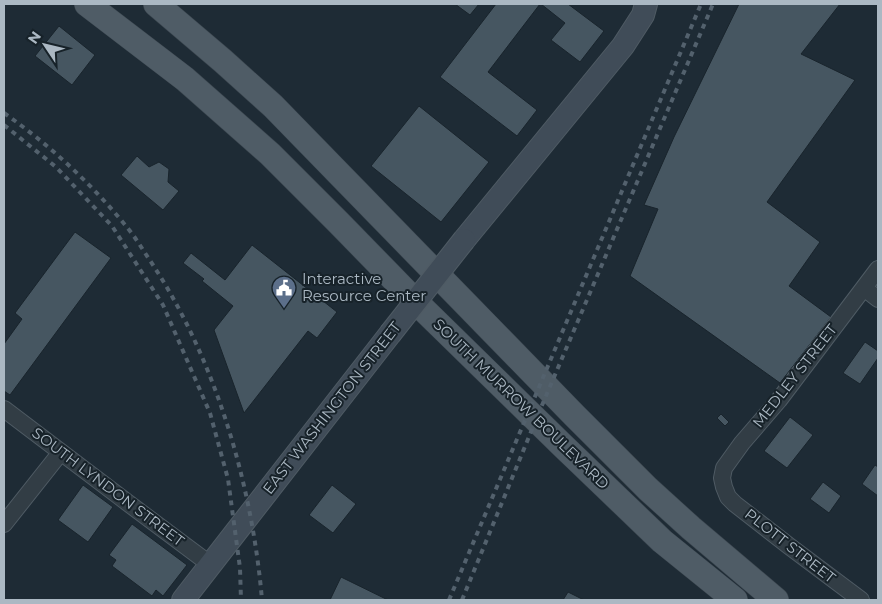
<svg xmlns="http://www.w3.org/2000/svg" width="882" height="604" font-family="Montserrat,sans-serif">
	<rect width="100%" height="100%" fill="#1e2b35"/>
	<path fill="#465661" stroke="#19242c" d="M455,4h24l-9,11z
		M496,4h44l-52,68 49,38 -20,26 -77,-59z
		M541,4h27l36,27 -24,31 -29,-22 14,-17z
		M739,4h101l-39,50 54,26 -88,122 53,40 -31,44 42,31 -51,66 -150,-107 28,-67 -14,-4 30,-68z
		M59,26l36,29 -23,30 -37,-29z
		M419,106l70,56 -48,60 -70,-56z
		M137,156l12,11 10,-5 10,7 -1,13 11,9 -16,19 -42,-35z
		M75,232l36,26 -101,137 -6,-4v-47l18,-25 -7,-6z
		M252,245l85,67 -20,26 -9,-7 -64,82 -30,-83 19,-24 -31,-25 2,-2 -21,-16 8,-10 34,27z
		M865,342l13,9v7l-18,26 -17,-11z
		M721,414l8,8 -4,4 -8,-8z
		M790,417l23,18 -26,33 -23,-17z
		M875,465l3,2v29l-16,-12z
		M823,482l18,14 -12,17 -19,-14z
		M83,485l30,22 -25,35 -30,-22z
		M332,485l24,19 -23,29 -24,-18z
		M132,524l55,41 -24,31 -7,-6 -4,6 -40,-30 4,-6 -7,-5z
		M341,577l47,23h-58z
		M568,592l16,8h-21z"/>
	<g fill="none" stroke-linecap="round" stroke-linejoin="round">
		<defs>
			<path id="street" d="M864,288l14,11
				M4,409l124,94 83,62
				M4,524l57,-72
				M861,600l-72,-54 -54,-42 -7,-7 -4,-10 -2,-9 2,-10 18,-25 37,-43 99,-131"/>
			<path id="secondary" d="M464,240l159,-194 20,-31 3,-11
				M183,600l207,-266"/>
			<path id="primary" d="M87,4l98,75 85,75 68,68 81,83 142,139 101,97 73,59
				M156,4l67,57 50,45 302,310 73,73 43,39 85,72"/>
		</defs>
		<use href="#street" stroke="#4f5b64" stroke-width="18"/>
		<use href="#secondary" stroke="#4f5b64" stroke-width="24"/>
		<use href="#primary" stroke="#3b464f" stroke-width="26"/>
		<use href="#street" stroke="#323d45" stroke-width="16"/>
		<use href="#secondary" stroke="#404c58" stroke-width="22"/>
		<use href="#primary" stroke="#4f5c66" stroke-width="25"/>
		<path stroke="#53616d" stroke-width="4" stroke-dasharray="5 5" stroke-linecap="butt" d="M4,113c47,33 90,73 126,118 7,9 13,19 19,28 66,98 103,224 113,341
			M4,125l52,42 56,59 51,79 47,108 18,66 12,89 1,32
			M449,600l252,-596
			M462,600l78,-190 173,-406"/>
		<defs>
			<path id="secondary-bridge" d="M390,334l74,-94"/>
		</defs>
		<use href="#secondary-bridge" stroke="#4f5b64" stroke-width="24" stroke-linecap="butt"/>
		<use href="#secondary-bridge" stroke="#404c58" stroke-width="22"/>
	</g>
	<defs>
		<symbol id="civic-pin" viewBox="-11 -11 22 30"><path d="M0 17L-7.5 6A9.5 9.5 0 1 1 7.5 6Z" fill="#5c6f8a" stroke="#172229"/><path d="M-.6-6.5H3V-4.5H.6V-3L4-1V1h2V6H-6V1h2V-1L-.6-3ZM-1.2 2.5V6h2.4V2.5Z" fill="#fff"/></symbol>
	</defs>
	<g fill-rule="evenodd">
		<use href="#civic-pin" x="270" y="274" width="28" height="38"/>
	</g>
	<g text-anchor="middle" stroke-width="4" stroke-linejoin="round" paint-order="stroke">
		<g font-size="15" fill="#abb8c3" stroke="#172229" text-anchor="start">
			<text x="302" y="284">Interactive<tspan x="302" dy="17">Resource Center</tspan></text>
		</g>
		<g font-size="15" fill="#abb8c3" stroke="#172229">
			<text transform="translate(795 376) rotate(-52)" y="5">MEDLEY STREET</text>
			<text transform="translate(521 404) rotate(44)" y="5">SOUTH MURROW BOULEVARD</text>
			<text transform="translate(332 408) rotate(-52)" y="5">EAST WASHINGTON STREET</text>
			<text transform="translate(108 487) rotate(37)" y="5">SOUTH LYNDON STREET</text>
			<text transform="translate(790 546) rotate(38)" y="5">PLOTT STREET</text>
		</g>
	</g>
	<rect width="882" height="604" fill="none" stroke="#abb8c3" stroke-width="10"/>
	<g transform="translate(45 45) rotate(305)" stroke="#172229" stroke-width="4" paint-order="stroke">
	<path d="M0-4L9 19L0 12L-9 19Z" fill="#abb8c3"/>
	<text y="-8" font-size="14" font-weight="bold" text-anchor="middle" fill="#abb8c3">N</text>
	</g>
</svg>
